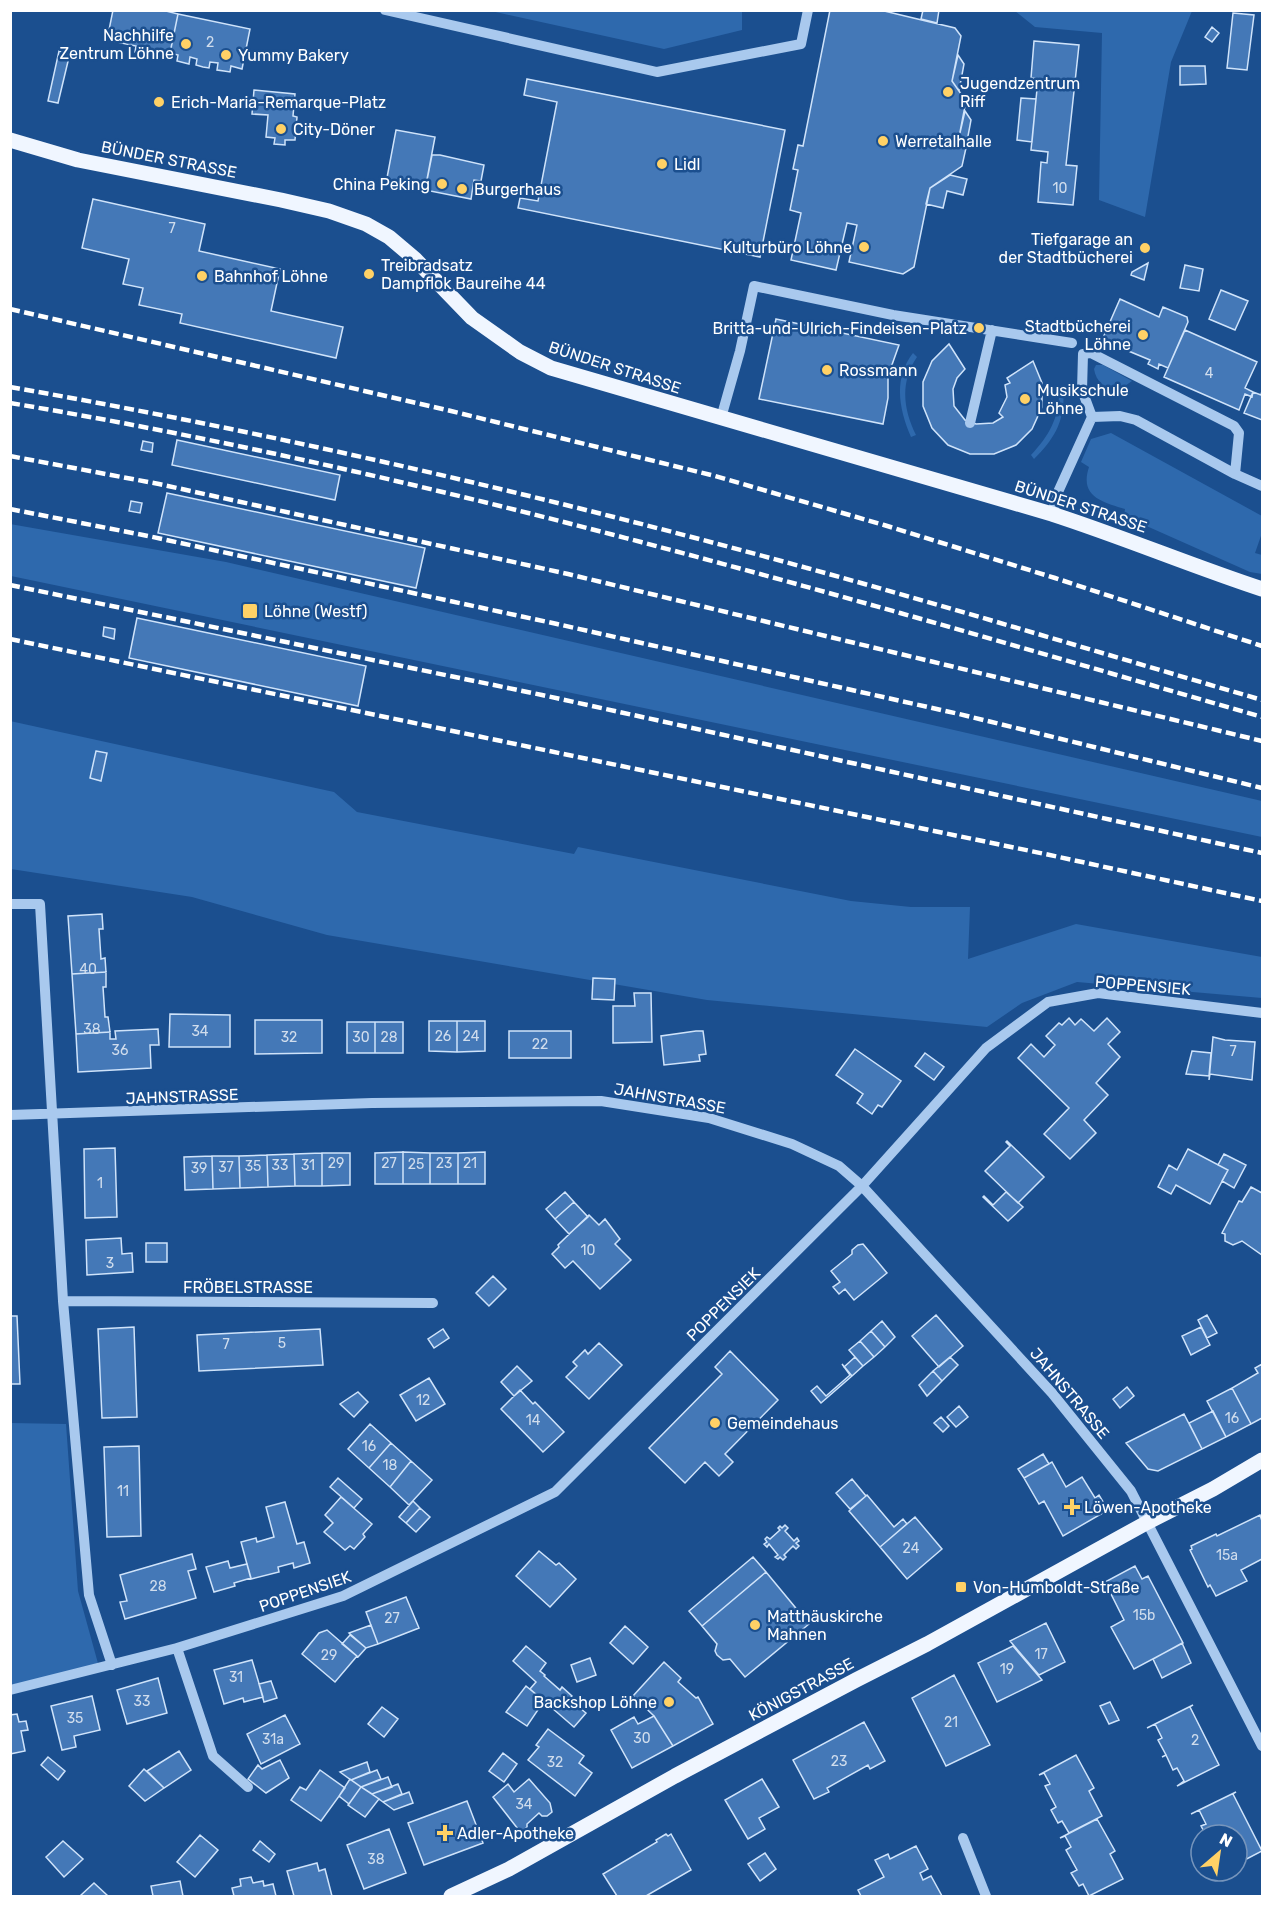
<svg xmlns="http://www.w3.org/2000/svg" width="1273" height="1907" font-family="Rubik,sans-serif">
	<rect width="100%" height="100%" fill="#1b4f8f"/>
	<path fill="#2e69ad" d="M491,11h251v19l-78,19z
		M1015,11h177l-21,51 -26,155 -46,-17 3,-167 -67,-6z
		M913,353l4,4c-17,25 -14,52 -1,78l-5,2c-12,-28 -18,-58 2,-84z
		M1096,365h7l29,16 -17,12c-10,-6 -19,-11 -21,-24z
		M1063,386c3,33 -7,51 -29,73l-3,-4c19,-20 29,-39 28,-67z
		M1111,433l151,83v17l-7,20 7,2v19l-12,-2 -126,-56 1,-7c-22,-7 -46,-12 -36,-42l-8,-5 10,-23z
		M10,524l216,38 1036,239v36l-1251,-261z
		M10,721l324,71 23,20 217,42 4,-7 273,54 60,6h59l-2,52 108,-35 186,33v41l-185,-16 -55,21 -35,24 -280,-27 -380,-65 -135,-38 -181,-28z
		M11,1423l55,1 12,167 21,76 -88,18z"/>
	<path fill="#4478b7" stroke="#cfe3fa" stroke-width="1.5" d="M113,10h49l16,4 -8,39 -23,-4 -1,6 -11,-3 1,-6 -29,-6z
		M830,10h50l75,18 6,8 -9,45 14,20 -7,36 7,11 -4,18 -32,22 -16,79 -11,7 -54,-12 8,-37 -10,-2 -11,47 -45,-10 10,-47 -11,-3 8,-40 -5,-1 5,-24 5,1z
		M923,10h16l-2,13 -16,-4z
		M1233,13l21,2 -7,55 -20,-2z
		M178,14l72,15 -8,40 -11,-3 -1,6 -6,-1 -7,-1 1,-7 -8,-1 -1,6 -6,-1 -7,-2 1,-6 -7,-2 -1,7 -12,-3 1,-6 -8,-2z
		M1212,27l7,6 -7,9 -7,-5z
		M1034,41l45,4 -13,120 11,1 -4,39 -35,-3 3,-40 6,1 1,-11 -17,-2 7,-71 -7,-1z
		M59,51l11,2 -12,50 -10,-2z
		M958,55l6,9 -5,27 -7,-10z
		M1180,66h25l1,18 -26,1z
		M527,79l258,51 -25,127 -242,-49 2,-10 18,3 19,-99 -33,-7z
		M254,90l41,4 -2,22 4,1 -2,23h-10v5l-11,-1 1,-6 -9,-1 2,-22 -16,-1z
		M1021,98l15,1 -4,43 -15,-2z
		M965,111l6,9 -5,27 -7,-10z
		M396,130l39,7 -10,53 -39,-7z
		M432,155h8l44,10 -3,16 -7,-1 -3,19 -46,-9z
		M950,175l17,4 -4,16 -16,-4 -4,17 -17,-4 4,-16z
		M93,199l112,25 -6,27 81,18 -9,42 72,16 -7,31 -156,-35 2,-9 -43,-9 4,-17 -20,-4 6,-25 -47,-11z
		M1148,263l-4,17 -13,-5 1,-3z
		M1185,265l18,4 -4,22 -19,-3z
		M1221,290l27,11 -13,29 -26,-11z
		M1120,299l39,18 4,-10 24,10 1,5 -20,46 -9,-4 -1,5 -10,-5 2,-4 -48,-20z
		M776,319l123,26 -11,31v22l-5,26 -124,-25z
		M1185,330l72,32 -12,26 8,4 -1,5 -7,-3 -6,16 -75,-33z
		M949,344l16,25 -8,9 -4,11 1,17 11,14 11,4 17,-1 10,-6 -4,-4 8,-16 -2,-12 5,-2 -3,-5 26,-17 9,22v24l-10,22 -16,16 -22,9h-24l-22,-9 -16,-17 -9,-22v-24l9,-21z
		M1262,391v29l-18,-7 9,-21 8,3z
		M177,440l163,35 -5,25 -163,-35z
		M143,441l10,2 -1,9 -11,-2z
		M167,493l258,55 -9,40 -258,-55z
		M131,501l11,2 -2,10 -11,-2z
		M137,618l229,48 -8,40 -229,-48z
		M104,627l11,2 -1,10 -11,-3z
		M96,751l11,2 -6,28 -11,-3z
		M102,914l1,15h-4l2,30 4,-1 1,14 -34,2 -4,-58z
		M106,972v15h-3l2,30h3l2,15 -34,2 -4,-60z
		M593,978l22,1 -1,21 -22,-1z
		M634,993h17l1,49 -39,1v-37h22z
		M170,1014l60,1v32h-61z
		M1069,1018l6,7 6,-6 13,12 13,-13 13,14 -12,12 12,13 -24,26 12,12 -24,25 12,13 -26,26 -26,-25 25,-26 -51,-50 13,-14 13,13 11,-12 -9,-9 13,-13 3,2z
		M255,1020h67v33l-67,1z
		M429,1021h28v31l-28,-1z
		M457,1021h28v30l-28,1z
		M347,1022h28v31h-28z
		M375,1022h28v31h-28z
		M158,1029l1,16h-9l1,23 -73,4 -2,-38 34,-2v7h6l-1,-8z
		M509,1031h62v27h-62z
		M696,1031h7l1,7 2,16 -7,1 1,6 -36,4 -3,-29z
		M1213,1037l12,3 30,2 -3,38 -42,-6 -1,6z
		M855,1049l46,32 -19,26 -4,-2 -6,9 -15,-11 6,-9 -27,-19z
		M1192,1051l19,2 -2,23 -23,-2z
		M925,1053l19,14 -10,13 -19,-14z
		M1007,1141l37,36 -26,26 -33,-32 25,-25 -4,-4z
		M115,1148l2,69 -32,1 -1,-69z
		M1188,1149l40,21 -18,34 -34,-19 -5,9 -13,-7 11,-22 8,5z
		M403,1152v32h-28v-31z
		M403,1152l27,1v31h-27z
		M485,1152v32h-27v-31z
		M322,1153v33h-27l-1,-32z
		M322,1153h28v32l-28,1z
		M430,1153h28v31h-28z
		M294,1154l1,32 -27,1 -1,-32z
		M1224,1154l22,11 -12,23 -12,-7 6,-11 -10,-5z
		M267,1155l1,32 -28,1 -1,-32z
		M212,1156l1,33 -28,1 -1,-33z
		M212,1156h27l1,32 -27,1z
		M1251,1187l11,6v62l-20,-14 -9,4 -8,-4v-7l-3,-1 17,-32 3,1z
		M565,1192l9,10 -19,17 -9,-10z
		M1006,1192l17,15 -15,14 -25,-24 1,-1 9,9z
		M574,1202l14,15 -19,17 -14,-15z
		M589,1215l10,10 6,-6 15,20 -5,5 16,16 -31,29 -27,-28 -8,7 -13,-14 7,-7 -1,-2z
		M121,1238l1,16 10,-1 1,19 -46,3 -1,-35z
		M146,1243h21v19h-21z
		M863,1244l24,29 -33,27 -9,-11 -6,5 -6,-7 7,-5 -9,-11 21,-17v-4l6,-5z
		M493,1276l13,13 -17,17 -13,-13z
		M936,1315l27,31 -24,21 -27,-31z
		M1207,1315l10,18 -10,5 -9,-18z
		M10,1316h7l3,68h-10z
		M882,1321l13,16 -10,10 -14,-16z
		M134,1327l3,90 -35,1 -4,-89z
		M1201,1327l9,18 -19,10 -9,-19z
		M320,1329l3,36 -124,6 -2,-36z
		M443,1329l6,9 -15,10 -6,-9z
		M871,1331l14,16 -11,10 -14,-16z
		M860,1341l14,16 -11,9 -14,-16z
		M599,1343l23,22 -33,34 -23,-22 11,-11 -4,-4 12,-12 3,4z
		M730,1351l48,49 -53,54 8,8 -14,14 -14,-14 -20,21 -36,-35 73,-74 -7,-7z
		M855,1357l8,9 -11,10 -8,-9z
		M950,1357l8,8 -16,16 -9,-10z
		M842,1364l10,12 -31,27 -10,-12 6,-5 9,10 24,-21z
		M1262,1364v54l-11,6 -19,-36 26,-15 -3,-5z
		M517,1366l15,15 -18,15 -13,-14z
		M933,1371l9,10 -15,15 -8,-11z
		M429,1378l16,26 -29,17 -16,-26z
		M1127,1387l7,9 -14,12 -7,-9z
		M1232,1388l19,36 -25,13 -19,-36z
		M520,1390l13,14 2,-2 29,30 -21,20 -42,-43z
		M358,1392l10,10 -14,15 -14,-13z
		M959,1406l9,11 -12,10 -9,-10z
		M1213,1411l13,26 -24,12 -13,-26z
		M1184,1414l18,35 -44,22 -10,-2 -22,-26z
		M941,1417l8,9 -6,6 -9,-9z
		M370,1424l21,19 -22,25 -21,-19z
		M391,1443l20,18 -21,26 -21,-19z
		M139,1446l2,90 -34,1 -3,-90z
		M1043,1454l6,10 -25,14 -6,-9z
		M411,1461l21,19 -23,25 -19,-18z
		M1052,1462l14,25 16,-10 13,21 4,-3 9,15 -45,26 -19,-35 -5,3 -15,-26z
		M338,1478l24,21 -8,9 -24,-21z
		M852,1479l14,17 -16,13 -14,-16z
		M867,1495l27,32 9,-8 4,5 -27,23 -31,-36z
		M341,1497l31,27 -9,10 2,3 -11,12 -4,-3 -5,4 -21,-18 9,-9 -8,-8z
		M413,1501l7,7 -14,15 -7,-6z
		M285,1502l12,42 7,-2 6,21 -16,5 -1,-5 -15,4 1,5 -28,7 -10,-37 15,-4 1,4 17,-5 -8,-30z
		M420,1508l10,9 -14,15 -10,-9z
		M1260,1515l2,6v38l-21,11 6,11 -31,15 -6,-11 -2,2 -18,-37 2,-1 -1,-3 25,-12 1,2z
		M915,1517l27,32 -35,30 -27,-32z
		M785,1525l3,3 -3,3 9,10 3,-3 2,3 -3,2 3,3 -3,3 -3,-3 -9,9 2,2 -3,3 -3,-3 -2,2 -3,-2 3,-2 -9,-11 -2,3 -3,-3 3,-2 -2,-3 2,-2 3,2 10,-9 -2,-2 2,-2 2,2z
		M539,1551l17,14 3,-2 17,16 -26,28 -34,-31z
		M192,1554l4,15 -8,2 8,27 -71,21 -5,-17 7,-1 -7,-26z
		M753,1557l13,15 -64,54 -13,-15z
		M228,1561l2,7 17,-4 4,14 -17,5 1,3 -21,6 -8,-25z
		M1135,1566l7,13 6,-3 35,67 -49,26 -23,-42 13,-7 -19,-38z
		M766,1572l43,52 -64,53 -15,-18 -7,1 -6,-5 -2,-4 2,-7 -15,-18z
		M406,1597l13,31 -41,16 -12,-32z
		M1046,1623l19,39 -26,13 -29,-34z
		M371,1625l7,19 -12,4 -17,-15z
		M625,1626l23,21 -15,17 -23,-21z
		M327,1630l30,26 -22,26 -33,-28 17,-21z
		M350,1635l16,13 -8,9 -16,-13z
		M1182,1643l9,20 -29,15 -9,-19z
		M526,1646l20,17 -6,8 5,4 -1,1 16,14 2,-3 10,9 -3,3 17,14 -12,14 -44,-38 6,-7 -23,-21z
		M1013,1646l29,34 -45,22 -19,-39z
		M590,1658l6,17 -19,7 -6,-17z
		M252,1660l11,37 -19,5 -1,-4 -19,6 -10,-34z
		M664,1662l17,16 -3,4 18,16 2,-1 15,27 -40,22 -19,-30 -21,-20z
		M954,1675l36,70 -44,21 -34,-68z
		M158,1678l9,35 -40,11 -10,-34z
		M271,1681l6,17 -13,4 -5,-18z
		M526,1686l18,15 -17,25 -21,-14z
		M92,1696l8,34 -26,6 2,11 -14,3 -11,-44z
		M1110,1702l9,18 -10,4 -9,-18z
		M1193,1705l-3,2 29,58 -42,21 7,-5 -7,-13 -4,2 -7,-15 -4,2 4,-2 -8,-15 4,-2 -7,-14 -8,4z
		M382,1707l16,12 -14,18 -16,-13z
		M17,1714l2,8 7,-1 2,9 -7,1 4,20 -15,3v-39z
		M285,1715l15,29 -39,20 -14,-30z
		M654,1716l19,30 -41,22 -21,-38 23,-13 4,7z
		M864,1722l21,39 -15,8 -2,-4 -41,23 2,4 -15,7 -21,-39z
		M548,1729l36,27 -5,7 13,10 -17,23 -47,-36 11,-13 -3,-2z
		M179,1751l12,19 -27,18 -17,-17z
		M503,1753l14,11 -13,18 -15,-11z
		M1076,1755l18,33 -5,3 13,25 -33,17 -7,-12 -4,2 -7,-13 5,-3 -11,-21 5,-2 -6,-11 -5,2z
		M48,1757l17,14 -7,9 -17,-15z
		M280,1760l9,18 -23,15 -18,-14 10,-14 4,4z
		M367,1762l3,10 -19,8 -11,-8z
		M144,1769l20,19 -19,13 -16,-15z
		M320,1770l25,18 -24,33 -30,-21 9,-13 6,3z
		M377,1770l4,9 -20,8 -10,-7z
		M388,1777l4,10 -20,7 -11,-7z
		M350,1779l11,8 -12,17 -10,-8z
		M529,1779l21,24 2,9 -5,4h-5l-3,-3 -12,11v3l-3,3 -6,-1 -25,-32 15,-13 6,8z
		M762,1779l17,28 -20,11 6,11 -17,10 -23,-39z
		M398,1784l4,10 -19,8 -11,-8z
		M361,1787l18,12 -14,18 -17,-12z
		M409,1792l4,11 -19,7 -11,-8z
		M1236,1792l-3,2 29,57 -25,13v-29h-31l-5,-9 5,-2 -7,-14 -8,4z
		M467,1801l16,42 -59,22 -16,-42z
		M1097,1819l18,32 -5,3 13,25 -34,17 -6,-12 -4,2 -8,-13 6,-3 -11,-20 5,-3 -6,-11 -5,2z
		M389,1829l17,44 -42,16 -17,-44z
		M666,1834l2,2 3,-2 20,36 -45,26h-29l-14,-22 54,-32 -1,-2z
		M200,1835l18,15 -23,27 -18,-15z
		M63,1841l20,18 -19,18 -18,-20z
		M260,1841l15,13 -6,8 -16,-12z
		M916,1846l12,23 -8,4 3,7 8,-4 11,20h-81l-3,-6 26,-13 -9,-17 13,-6 2,5z
		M765,1853l11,16 -16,12 -12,-17z
		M317,1863l2,8 6,-2 7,27h-38l-7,-25z
		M251,1877l2,6 10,-2 1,5 9,-2 3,12h-42l-2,-8 9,-2 -1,-7z
		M180,1881l3,15h-30l-2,-10z
		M94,1883l14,13h-28z"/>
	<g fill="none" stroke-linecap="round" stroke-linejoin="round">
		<path stroke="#a9c9ee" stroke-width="10" d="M385,10l272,62 144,-28 7,-34
			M1092,417l28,-1 16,4 99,54 27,12
			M721,418l19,-67 14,-65 139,29 179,28
			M970,423l22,-93
			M1052,514l6,-22 34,-75 -10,-27 1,-36 8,-1 143,73 5,7 -4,41
			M10,904h30l23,397 26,294 23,70
			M10,1115l362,-12 229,-2 108,17 83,26 47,22 23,20 190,207 79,98 131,255
			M63,1301l370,2
			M177,1648l36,108 35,31
			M10,1690l167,-42 166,-52 212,-104 307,-306 124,-138 62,-46 50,-9 164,20
			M963,1838l23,58"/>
		<path stroke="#f0f6ff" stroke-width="15" d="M10,140l68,20 203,40 48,11 37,13 23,13 26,22 57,59 48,34 31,16 501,146c71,23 140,52 210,75
			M451,1896l58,-27 166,-93 181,-96 71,-36 221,-122 65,-33 49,-29"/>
		<path stroke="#fff" stroke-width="4.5" stroke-dasharray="10 4.5" stroke-linecap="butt" d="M10,309l441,102 264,65 169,49 171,53 207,68
			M10,387c269,47 535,109 797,181 153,42 304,88 455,132
			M10,403c426,71 839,195 1252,314
			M10,456l149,28 409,90 694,167
			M10,509l138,27 409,88 402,90 303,74
			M10,585l532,110 720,158
			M10,639l1035,215 217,47"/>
	</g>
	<g fill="#ffd166" stroke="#1b4f8f" stroke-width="2">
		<circle cx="186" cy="44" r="6"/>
		<circle cx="226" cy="55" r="6"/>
		<circle cx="948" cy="92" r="6"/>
		<circle cx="159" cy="102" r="6"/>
		<circle cx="281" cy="129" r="6"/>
		<circle cx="883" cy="141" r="6"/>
		<circle cx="662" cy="164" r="6"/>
		<circle cx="442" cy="184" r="6"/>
		<circle cx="462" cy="189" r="6"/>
		<circle cx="864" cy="247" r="6"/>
		<circle cx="1145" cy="248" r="6"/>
		<circle cx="369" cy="274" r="6"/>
		<circle cx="202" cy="276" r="6"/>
		<circle cx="979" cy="328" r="6"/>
		<circle cx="1143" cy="335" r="6"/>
		<circle cx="827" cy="370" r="6"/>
		<circle cx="1025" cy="399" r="6"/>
		<rect x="242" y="603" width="16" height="16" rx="3"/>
		<circle cx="715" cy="1423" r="6"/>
		<path d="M1069 1498h6v6h6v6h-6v6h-6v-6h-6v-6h6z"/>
		<rect x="955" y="1581" width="12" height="12" rx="3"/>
		<circle cx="755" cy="1625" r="6"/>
		<circle cx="669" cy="1702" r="6"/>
		<path d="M442 1824h6v6h6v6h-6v6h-6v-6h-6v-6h6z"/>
	</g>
	<g text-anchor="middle" stroke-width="5" stroke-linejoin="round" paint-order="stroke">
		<g font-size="14" fill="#d0dded">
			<text x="210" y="47">2</text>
			<text x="1060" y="193">10</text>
			<text x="172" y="233">7</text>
			<text x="1209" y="378">4</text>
			<text x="88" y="974">40</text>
			<text x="92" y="1034">38</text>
			<text x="200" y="1036">34</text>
			<text x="443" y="1041">26</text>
			<text x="471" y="1041">24</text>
			<text x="289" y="1042">32</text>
			<text x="361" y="1042">30</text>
			<text x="389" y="1042">28</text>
			<text x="540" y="1049">22</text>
			<text x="120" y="1055">36</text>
			<text x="1233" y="1056">7</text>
			<text x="336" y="1168">29</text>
			<text x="389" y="1168">27</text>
			<text x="444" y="1168">23</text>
			<text x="470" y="1168">21</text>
			<text x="416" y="1169">25</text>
			<text x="280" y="1170">33</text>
			<text x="308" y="1170">31</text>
			<text x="253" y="1171">35</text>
			<text x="226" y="1172">37</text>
			<text x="199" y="1173">39</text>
			<text x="100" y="1188">1</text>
			<text x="588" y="1255">10</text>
			<text x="110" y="1268">3</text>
			<text x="282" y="1348">5</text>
			<text x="226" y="1349">7</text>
			<text x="423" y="1405">12</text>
			<text x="1232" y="1423">16</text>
			<text x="533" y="1425">14</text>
			<text x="369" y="1451">16</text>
			<text x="390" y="1470">18</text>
			<text x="123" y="1496">11</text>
			<text x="911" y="1553">24</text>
			<text x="1227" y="1560">15a</text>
			<text x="158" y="1591">28</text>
			<text x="1144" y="1620">15b</text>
			<text x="392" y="1623">27</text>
			<text x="1041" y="1659">17</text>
			<text x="329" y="1660">29</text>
			<text x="1007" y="1674">19</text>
			<text x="236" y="1682">31</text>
			<text x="142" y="1706">33</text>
			<text x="75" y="1723">35</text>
			<text x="951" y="1727">21</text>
			<text x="642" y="1743">30</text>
			<text x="273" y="1744">31a</text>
			<text x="1195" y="1745">2</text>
			<text x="839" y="1766">23</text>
			<text x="555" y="1767">32</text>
			<text x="524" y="1809">34</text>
			<text x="376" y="1864">38</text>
		</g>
		<g font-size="16" fill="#fff" stroke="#1b4f8f" text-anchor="start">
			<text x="174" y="41" text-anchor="end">Nachhilfe<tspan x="174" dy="18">Zentrum Löhne</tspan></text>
			<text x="238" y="61">Yummy Bakery</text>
			<text x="960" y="89">Jugendzentrum<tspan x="960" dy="18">Riff</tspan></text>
			<text x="171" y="108">Erich-Maria-Remarque-Platz</text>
			<text x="293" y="135">City-Döner</text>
			<text x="895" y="147">Werretalhalle</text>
			<text x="674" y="170">Lidl</text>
			<text x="430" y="190" text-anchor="end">China Peking</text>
			<text x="474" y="195">Burgerhaus</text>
			<text x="1133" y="245" text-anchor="end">Tiefgarage an<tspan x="1133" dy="18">der Stadtbücherei</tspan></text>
			<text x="852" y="253" text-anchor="end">Kulturbüro Löhne</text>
			<text x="381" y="271">Treibradsatz<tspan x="381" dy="18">Dampflok Baureihe 44</tspan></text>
			<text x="214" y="282">Bahnhof Löhne</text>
			<text x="1131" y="332" text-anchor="end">Stadtbücherei<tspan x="1131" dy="18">Löhne</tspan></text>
			<text x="967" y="334" text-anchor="end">Britta-und-Ulrich-Findeisen-Platz</text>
			<text x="839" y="376">Rossmann</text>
			<text x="1037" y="396">Musikschule<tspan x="1037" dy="18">Löhne</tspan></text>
			<text x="264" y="617">Löhne (Westf)</text>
			<text x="727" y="1429">Gemeindehaus</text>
			<text x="1084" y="1513">Löwen-Apotheke</text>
			<text x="973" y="1593">Von-Humboldt-Straße</text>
			<text x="767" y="1622">Matthäuskirche<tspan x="767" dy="18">Mahnen</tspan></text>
			<text x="657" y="1708" text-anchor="end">Backshop Löhne</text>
			<text x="457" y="1839">Adler-Apotheke</text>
		</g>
		<g font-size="16" fill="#fff" stroke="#1b4f8f">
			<text transform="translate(169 159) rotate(11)" y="6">BÜNDER STRASSE</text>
			<text transform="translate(615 367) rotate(18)" y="6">BÜNDER STRASSE</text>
			<text transform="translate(1081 506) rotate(18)" y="6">BÜNDER STRASSE</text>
			<text transform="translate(1143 985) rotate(5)" y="6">POPPENSIEK</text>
			<text transform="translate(182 1096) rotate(-2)" y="6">JAHNSTRASSE</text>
			<text transform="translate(670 1098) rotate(10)" y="6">JAHNSTRASSE</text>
			<text x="248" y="1293">FRÖBELSTRASSE</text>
			<text transform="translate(723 1304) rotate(-45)" y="6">POPPENSIEK</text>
			<text transform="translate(1070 1393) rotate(50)" y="6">JAHNSTRASSE</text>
			<text transform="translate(305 1591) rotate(-19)" y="6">POPPENSIEK</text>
			<text transform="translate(801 1689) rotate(-28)" y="6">KÖNIGSTRASSE</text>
		</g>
	</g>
	<rect width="1273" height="1907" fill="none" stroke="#ffffff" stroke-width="24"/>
	<g transform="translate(1219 1853) rotate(29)"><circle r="28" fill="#1b4f8f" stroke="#7695bc" stroke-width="1.5"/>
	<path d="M0-4.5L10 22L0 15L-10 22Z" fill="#ffd166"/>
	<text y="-9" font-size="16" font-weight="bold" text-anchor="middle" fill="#ffffff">N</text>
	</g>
</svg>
